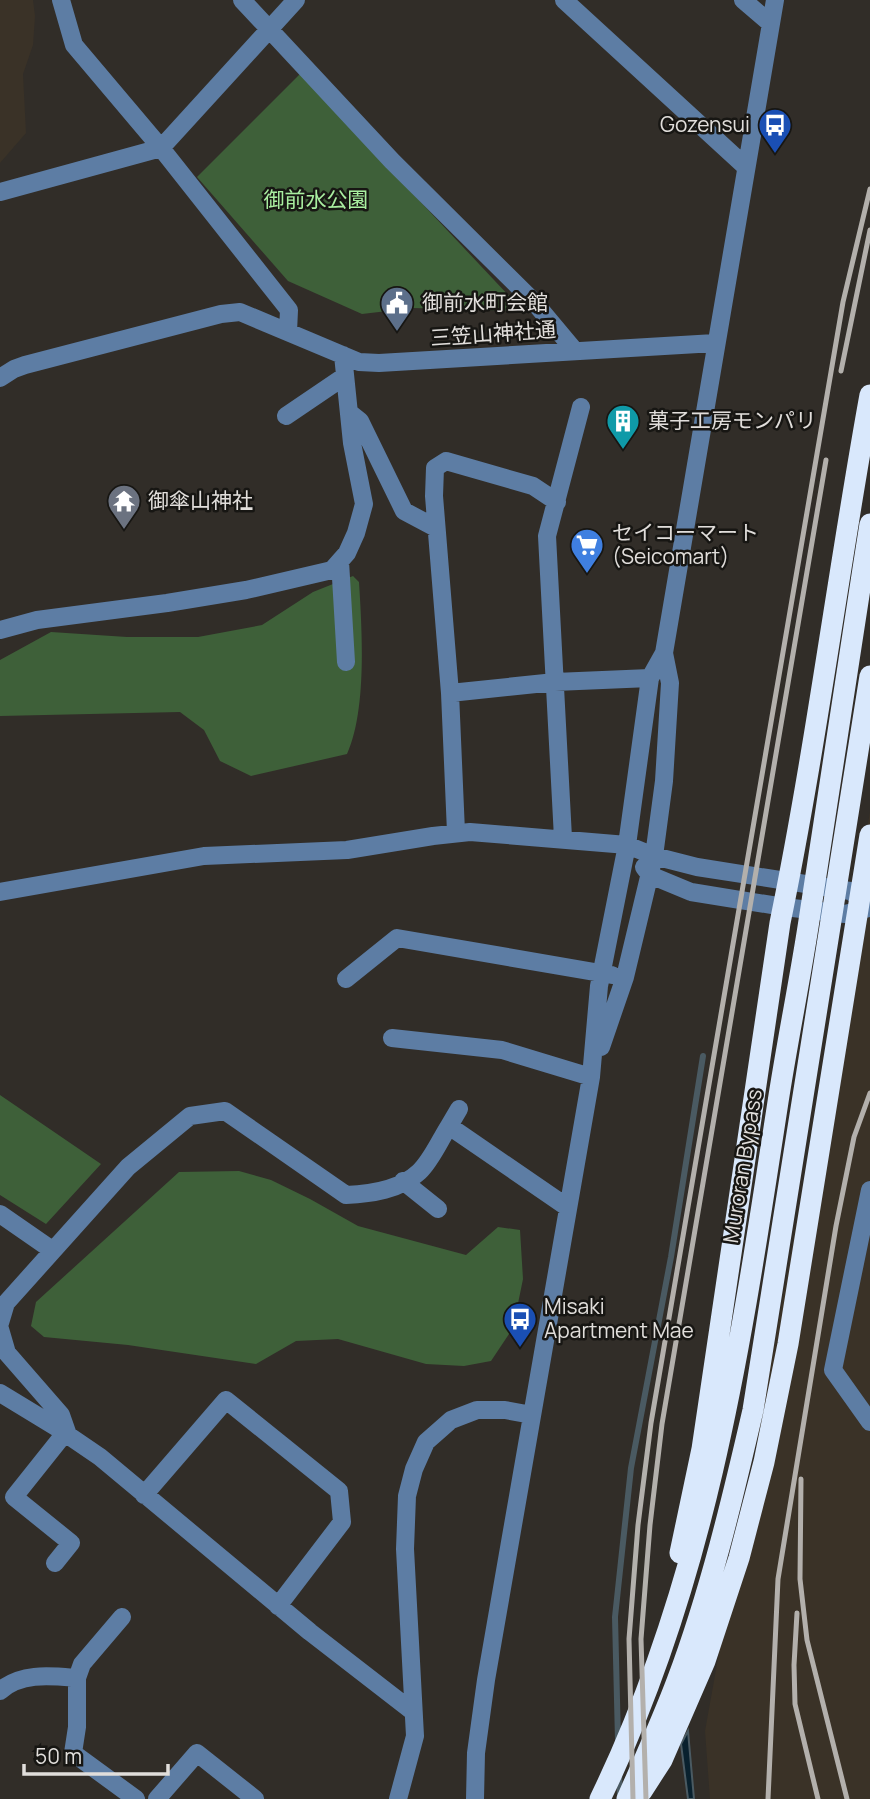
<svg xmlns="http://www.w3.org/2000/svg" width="870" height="1799" font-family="Manrope,'Noto Sans JP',sans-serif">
	<rect width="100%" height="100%" fill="#312d28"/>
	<path fill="#3a3227" d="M0,0h33l2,16 -2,29 -10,29 3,59 -26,30z
		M870,812v987h-160l-5,-68z"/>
	<path fill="#3e6039" d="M300,74l212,225 8,10 -4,2 -103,-3 -51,6 -74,-33 -91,-104z
		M353,576l6,6c3,48 8,128 -12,172l-96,22 -31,-15 -16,-31 -24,-18 -180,4v-56l51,-28 76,5h71l64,-12 51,-33z
		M0,1095l101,69 -55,60 -46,-29z
		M239,1171l32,9 39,19 48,27 108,29 32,-28 22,3 3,49 -10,49 -22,33 -27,5 -38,-2 -88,-25 -42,2 -40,23 -128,-19 -84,-8 -13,-11 5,-24 143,-130z"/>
	<path fill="#09212e" stroke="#4a5a62" stroke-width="2" d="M688,1731l6,68h-6l-7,-55z"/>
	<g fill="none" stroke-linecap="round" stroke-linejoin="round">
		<path stroke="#4a5a62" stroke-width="6" d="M618,1741l-3,-124 16,-149 40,-211 32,-201
			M619,1773l1,24"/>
		<path stroke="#5d7da4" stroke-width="18" d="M61,0l13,45 87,103 128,162 -1,22
			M242,0l150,161 142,141 41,49
			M564,0l182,167
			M743,0l28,24
			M0,192l161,-44 135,-148
			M0,378l14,-9 11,-4 196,-51 19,-2 119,50 20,1 336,-20
			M350,413l10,8 44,90 32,17
			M286,416l59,-40
			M340,561l6,101
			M0,630l37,-10 130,-17 79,-13 86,-20 15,-17 9,-20 8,-29 -12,-61 -9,-88
			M450,693l105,-11 95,-4
			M456,832l-6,-139 -16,-197 1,-28 11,-7 87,25 24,16
			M563,838l-16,-302 34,-129
			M644,867l6,8 41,17 93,15 61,7 24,-6
			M0,892l204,-36 143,-6 86,-14 37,-4 157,13 27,11 43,11 153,24 20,14
			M346,979l51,-41 215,37
			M392,1038l110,12 89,27
			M601,1047l24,-70 29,-121 10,-75 6,-98 -6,-30
			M449,1126l10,-17
			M403,1181l35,28
			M870,1190l-37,180 37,52
			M0,1214l52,36
			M0,1323l6,-20 122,-136 62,-51 35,-5 121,84c25,-1 54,-5 73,-23 12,-11 21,-32 30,-46l118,81
			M0,1329l7,24 54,62 7,20
			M0,1393l56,34 44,30 210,175 102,79
			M144,1495l82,-95 113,91 3,31 -64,84
			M55,1563l16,-20 -57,-46 51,-64
			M122,1617l-40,47 -5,14v49l-4,26 63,46
			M0,1691c21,-19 52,-15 77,-13
			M157,1799l40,-46 58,46
			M398,1799l17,-63 -10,-187 2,-53 7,-27 12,-27 25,-22 26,-10h28l27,5
			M475,1799l1,-46 10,-73 105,-603 8,-91 28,-141 23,-167 14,-25 111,-653"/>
		<path stroke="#d9e8fc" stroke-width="21" d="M680,1553l22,-104 78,-526c36,-175 58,-352 90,-528
			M642,1791l20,-31 43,-99 34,-103 25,-96 24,-118 82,-509
			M600,1799c108,-222 141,-457 178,-697 9,-59 21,-117 30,-175 21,-135 41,-269 62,-403
			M627,1799c17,-39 35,-78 50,-118 33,-88 55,-180 76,-271l117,-734"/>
		<path stroke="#b3b0ac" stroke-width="5" d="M841,371l29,-141
			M801,1479l-1,100 7,61 40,159
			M797,1613l-3,52 1,39 23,95
			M633,1799l-4,-160 9,-114 13,-102 192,-1121 27,-113
			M646,1799l-5,-160 9,-114 12,-101 164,-964
			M768,1799l10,-220 58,-353 18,-89 16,-44"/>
	</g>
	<defs>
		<symbol id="bus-pin" viewBox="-11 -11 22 30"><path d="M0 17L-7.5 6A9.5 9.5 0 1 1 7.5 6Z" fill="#1a4fb4" stroke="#171613"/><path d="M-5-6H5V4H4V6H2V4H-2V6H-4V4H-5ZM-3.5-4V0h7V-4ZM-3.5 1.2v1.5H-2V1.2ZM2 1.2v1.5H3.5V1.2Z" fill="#fff"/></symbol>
		<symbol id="civic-pin" viewBox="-11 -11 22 30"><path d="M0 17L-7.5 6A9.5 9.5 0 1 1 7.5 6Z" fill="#5c6f8a" stroke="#171613"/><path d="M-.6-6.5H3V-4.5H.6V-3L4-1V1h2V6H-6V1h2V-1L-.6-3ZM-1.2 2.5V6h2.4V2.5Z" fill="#fff"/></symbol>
		<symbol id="building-pin" viewBox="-11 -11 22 30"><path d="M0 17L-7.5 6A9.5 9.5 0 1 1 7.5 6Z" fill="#0f9aa8" stroke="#171613"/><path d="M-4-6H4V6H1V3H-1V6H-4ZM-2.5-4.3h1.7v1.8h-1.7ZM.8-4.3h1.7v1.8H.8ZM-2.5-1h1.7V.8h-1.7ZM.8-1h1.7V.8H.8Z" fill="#fff"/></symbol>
		<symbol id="temple-pin" viewBox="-11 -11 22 30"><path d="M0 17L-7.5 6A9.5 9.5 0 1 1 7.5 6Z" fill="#6b7280" stroke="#171613"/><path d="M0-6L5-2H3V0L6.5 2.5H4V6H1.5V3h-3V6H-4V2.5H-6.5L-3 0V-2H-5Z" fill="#fff"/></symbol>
		<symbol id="supermarket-pin" viewBox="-11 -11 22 30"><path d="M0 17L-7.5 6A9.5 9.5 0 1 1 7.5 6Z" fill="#3f7fe0" stroke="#171613"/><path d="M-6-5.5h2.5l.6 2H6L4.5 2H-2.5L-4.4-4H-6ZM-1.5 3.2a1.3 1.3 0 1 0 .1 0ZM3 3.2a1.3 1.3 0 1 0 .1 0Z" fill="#fff"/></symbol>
	</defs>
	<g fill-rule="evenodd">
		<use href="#bus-pin" x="756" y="106" width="38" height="52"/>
		<use href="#civic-pin" x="378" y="284" width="38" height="52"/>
		<use href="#building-pin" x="604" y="402" width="38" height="52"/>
		<use href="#temple-pin" x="105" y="482" width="38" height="52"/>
		<use href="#supermarket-pin" x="568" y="526" width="38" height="52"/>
		<use href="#bus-pin" x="501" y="1300" width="38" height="52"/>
	</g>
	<g text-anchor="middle" stroke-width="5" stroke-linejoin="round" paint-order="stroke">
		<g font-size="21" fill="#e1dedb" stroke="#171613" text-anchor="start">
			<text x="750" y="132" text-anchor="end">Gozensui</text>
			<text x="422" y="310">御前水町会館</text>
			<text x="648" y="428">菓子工房モンパリ</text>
			<text x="148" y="508">御傘山神社</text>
			<text x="612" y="540">セイコーマート<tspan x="612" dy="24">(Seicomart)</tspan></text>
			<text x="544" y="1314">Misaki<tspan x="544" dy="24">Apartment Mae</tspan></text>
		</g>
		<g font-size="21" fill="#a9eea0" stroke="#171613">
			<text x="316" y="207">御前水公園</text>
		</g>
		<g font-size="21" fill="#e1dedb" stroke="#171613">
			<text transform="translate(493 334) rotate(-4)" y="7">三笠山神社通</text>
			<text transform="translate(743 1166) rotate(-81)" y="7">Muroran Bypass</text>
		</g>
	</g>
	<path d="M24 1764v10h144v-10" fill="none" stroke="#e1dedb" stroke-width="3.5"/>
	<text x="35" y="1764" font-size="21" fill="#e1dedb" stroke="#171613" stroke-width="5" paint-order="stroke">50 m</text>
</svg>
